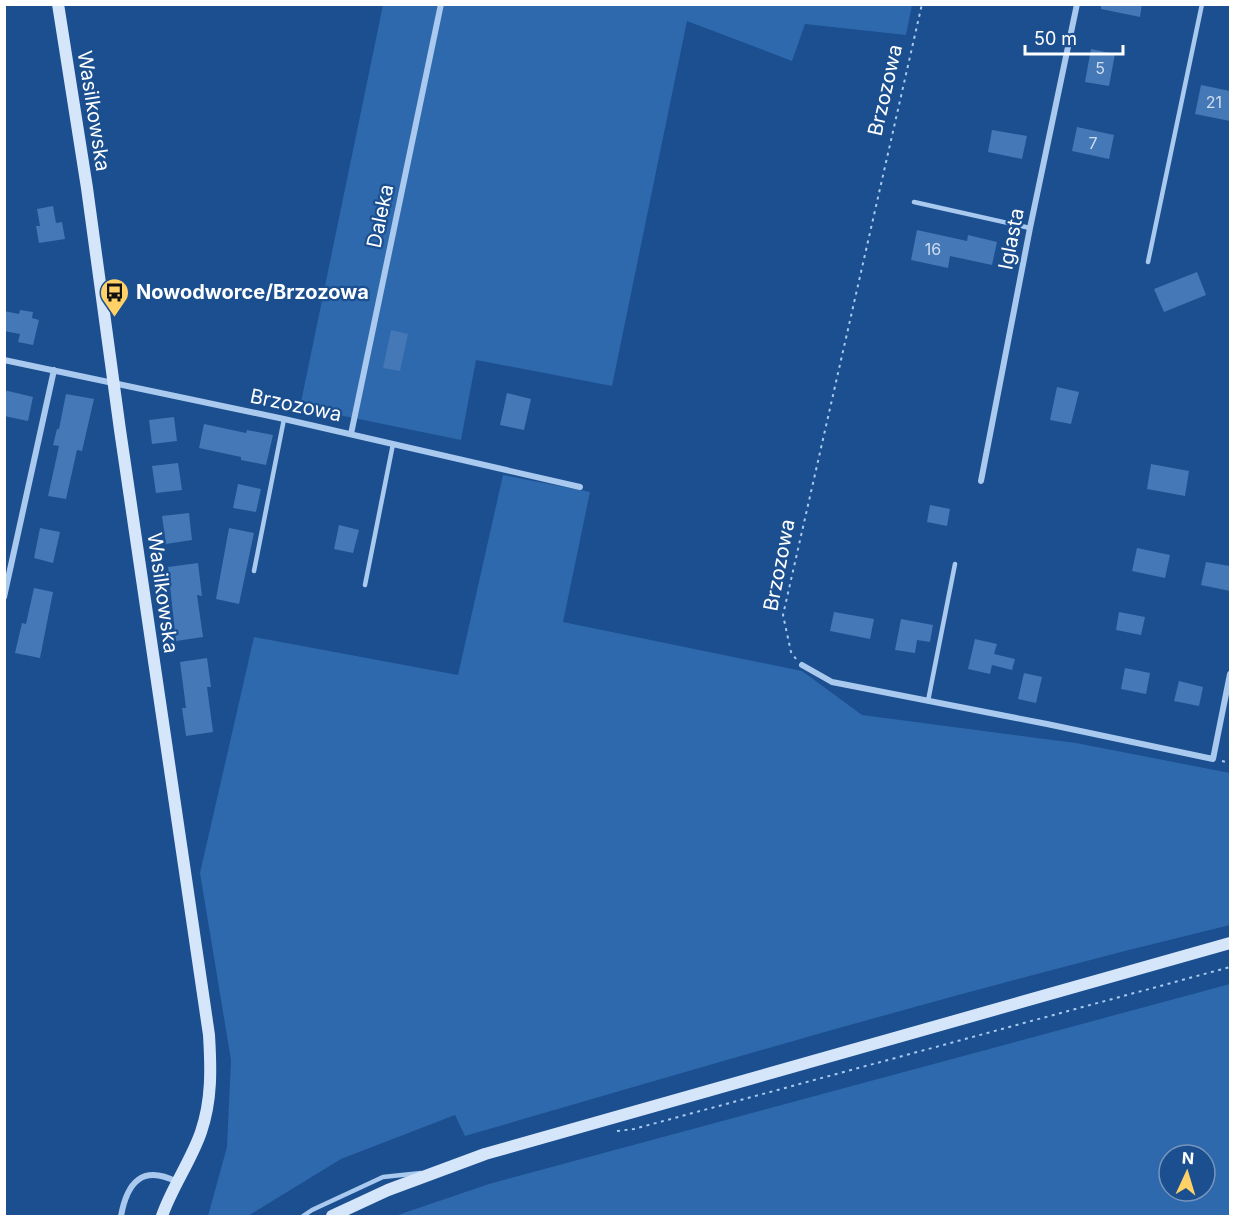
<svg xmlns="http://www.w3.org/2000/svg" width="1235" height="1221" font-family="Inter,sans-serif">
	<rect width="100%" height="100%" fill="#1b4f8f"/>
	<path fill="#2e69ad" fill-rule="evenodd" d="M383,5h529l-6,30 -101,-11 -13,37 -105,-40 -75,365 -136,-26 -15,80 -161,-33z
		M503,475l87,17 -27,130 239,49 60,44 214,28 154,30v152c-257,62 -511,137 -765,211l-10,-21 -114,44 -93,57h-40l19,-69 4,-87 -31,-187 54,-236 204,38z
		M1230,984v232h-835l94,-32zM1169,1155h36v36h-36z"/>
	<path fill="#4478b7" d="M1101,4h41l-2,13 -39,-8z
		M1091,49l24,5 -6,32 -24,-4z
		M1201,85l29,6v30l-35,-7z
		M1077,127l37,8 -5,24 -37,-8z
		M992,130l35,6 -5,23 -34,-7z
		M53,206l3,17 6,-1 3,17 -26,4 -3,-17h4l-3,-17z
		M917,230l50,11 1,-6 29,7 -5,23 -42,-9 -2,12 -37,-8z
		M1197,272l9,23 -42,17 -10,-23z
		M20,310l13,2 -1,6 7,2 -6,25 -15,-3 2,-8 -16,-3v-20l15,3z
		M391,330l17,4 -8,37 -17,-3z
		M1057,387l22,5 -8,32 -21,-4z
		M4,390l29,7 -5,24 -24,-5z
		M507,393l24,6 -7,31 -24,-5z
		M66,394l28,5 -12,52 -5,-1 -11,49 -18,-3 11,-50 -6,-1 4,-16h2z
		M174,417l3,24 -25,3 -3,-24z
		M204,424l42,9 1,-3 26,5 -7,30 -25,-5v-3l-42,-9z
		M178,463l4,27 -26,3 -4,-27z
		M1151,464l38,7 -4,25 -38,-7z
		M238,484l23,5 -5,23 -23,-4z
		M930,505l20,4 -3,17 -20,-4z
		M189,513l3,27 -26,4 -4,-28z
		M339,525l20,5 -6,23 -19,-4z
		M40,528l20,4 -7,31 -19,-5z
		M229,528l25,5 -15,71 -23,-5z
		M1137,548l33,7 -5,23 -33,-7z
		M1206,562l24,4v25l-29,-6z
		M198,563l4,33 -5,-1 6,42 -27,4 -8,-74z
		M34,588l19,4 -13,66 -25,-5 7,-30 4,1z
		M834,612l40,7 -4,20 -40,-8z
		M1119,612l26,5 -4,18 -25,-5z
		M901,619l32,6 -3,17 -13,-2 -2,13 -20,-3z
		M975,639l22,5 -3,10 21,5 -3,11 -20,-5 -2,9 -22,-5z
		M207,658l4,29h-4l6,45 -27,4 -4,-28h4l-6,-46z
		M1125,668l25,5 -4,21 -25,-5z
		M1024,673l18,4 -6,26 -18,-4z
		M1179,681l24,6 -4,19 -25,-5z"/>
	<g fill="none" stroke-linecap="round" stroke-linejoin="round">
		<path stroke="#a9c9ee" stroke-width="2" stroke-dasharray="3 4.5" stroke-linecap="butt" d="M796,659l-5,-7 -8,-37 139,-611
			M1222,761l8,2
			M617,1131l17,-2 596,-162"/>
		<path stroke="#a9c9ee" stroke-width="4.5" d="M914,202l116,26
			M1148,262l54,-258
			M254,571l30,-152
			M365,585l28,-141
			M928,701l27,-137
			M303,1216l9,-6 71,-33 38,-4"/>
		<path stroke="#a9c9ee" stroke-width="6" d="M4,360l280,59 296,68
			M351,434l90,-430
			M981,481l49,-253 47,-224
			M4,597l50,-227
			M802,665l30,17 215,42 166,35 17,-85
			M121,1216c6,-33 21,-52 56,-34"/>
		<path stroke="#d6e6fa" stroke-width="12" d="M58,4l29,184 33,242 89,605c2,33 3,65 -8,97 -10,29 -29,55 -39,84
			M332,1216l56,-26 97,-36 745,-211"/>
	</g>
	<defs>
		<symbol id="bus-pin" viewBox="-11 -11 22 30"><path d="M0 17L-7.5 6A9.5 9.5 0 1 1 7.5 6Z" fill="#ffd166" stroke="#1b4f8f"/><path d="M-5-6H5V4H4V6H2V4H-2V6H-4V4H-5ZM-3.5-4V0h7V-4ZM-3.5 1.2v1.5H-2V1.2ZM2 1.2v1.5H3.5V1.2Z" fill="#111"/></symbol>
	</defs>
	<g fill-rule="evenodd">
		<use href="#bus-pin" x="98" y="276" width="33" height="45"/>
	</g>
	<g text-anchor="middle" stroke-width="4.5" stroke-linejoin="round" paint-order="stroke">
		<g font-size="16" fill="#d0dded">
			<text x="1100" y="74">5</text>
			<text x="1214" y="108">21</text>
			<text x="1093" y="149">7</text>
			<text x="933" y="255">16</text>
		</g>
		<g font-size="20" fill="#fff" stroke="#1b4f8f">
			<text transform="translate(885 90) rotate(-77)" y="7">Brzozowa</text>
			<text transform="translate(94 111) rotate(81)" y="7">Wasilkowska</text>
			<text transform="translate(380 216) rotate(-78)" y="7">Daleka</text>
			<text transform="translate(1011 239) rotate(-79)" y="7">Iglasta</text>
			<text transform="translate(296 405) rotate(12)" y="7">Brzozowa</text>
			<text transform="translate(779 565) rotate(-79)" y="7">Brzozowa</text>
			<text transform="translate(163 593) rotate(82)" y="7">Wasilkowska</text>
		</g>
		<g font-size="20" font-weight="bold" fill="#fff" stroke="#1b4f8f" text-anchor="start">
			<text x="136" y="299">Nowodworce/Brzozowa</text>
		</g>
	</g>
	<rect width="1235" height="1221" fill="none" stroke="#ffffff" stroke-width="12"/>
	<g transform="translate(1187 1173) rotate(4)"><circle r="28" fill="#1b4f8f" stroke="#7695bc" stroke-width="1.5"/>
	<path d="M0-4.5L10 22L0 15L-10 22Z" fill="#ffd166"/>
	<text y="-9" font-size="16" font-weight="bold" text-anchor="middle" fill="#ffffff">N</text>
	</g>
	<path d="M1025 45v9h98v-9" fill="none" stroke="#ffffff" stroke-width="3"/>
	<text x="1034" y="45" font-size="18" fill="#ffffff" stroke="#1b4f8f" stroke-width="4.5" paint-order="stroke">50 m</text>
</svg>
